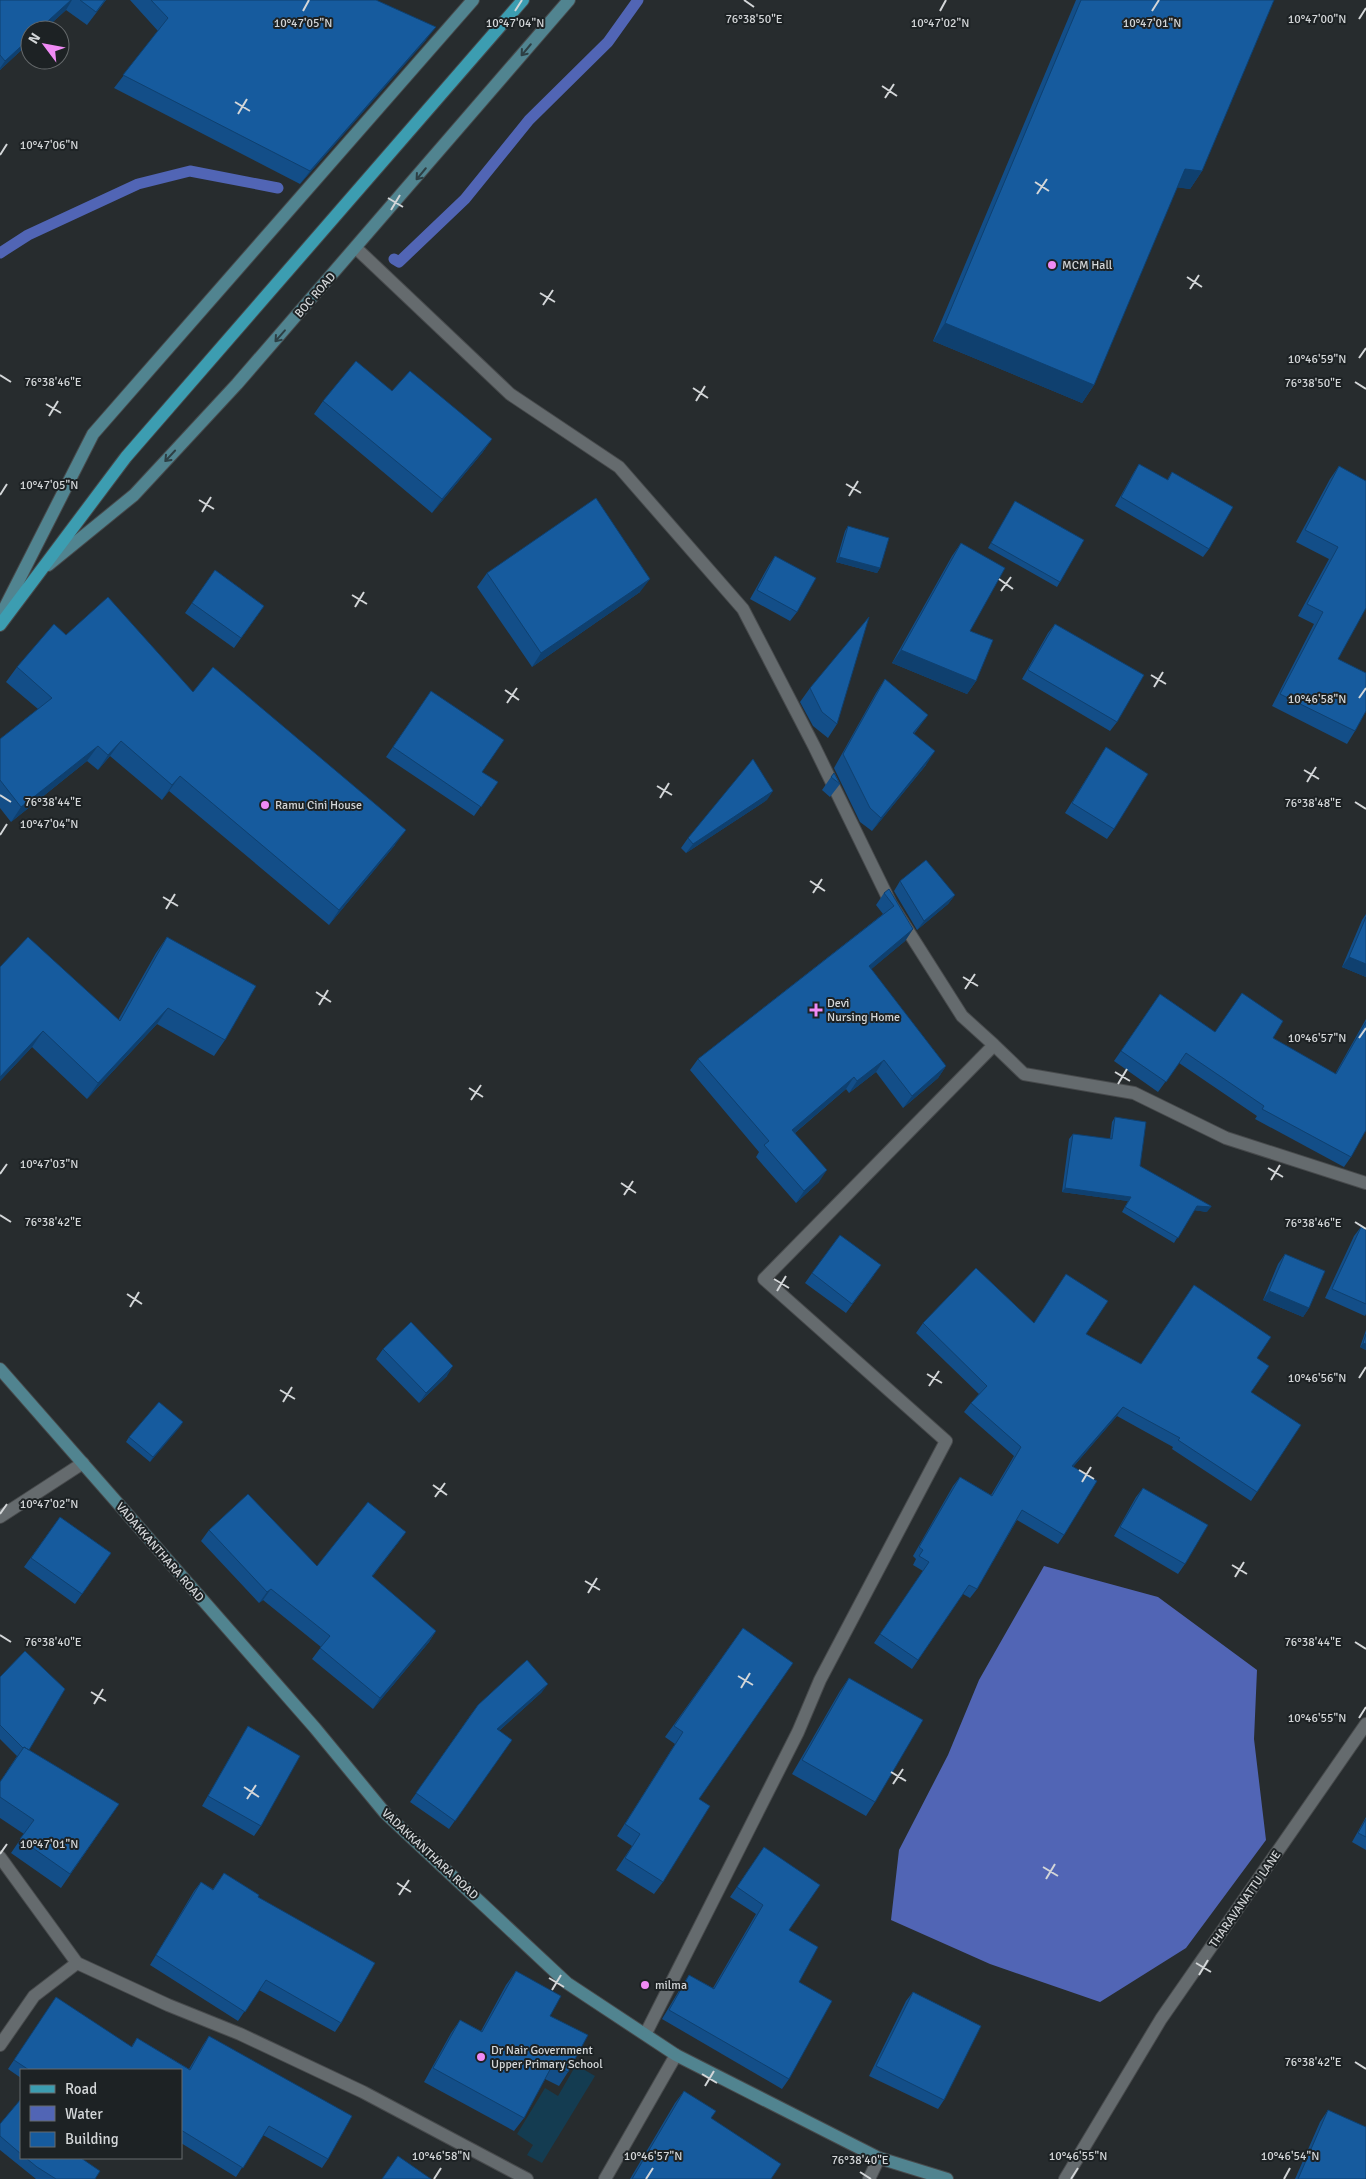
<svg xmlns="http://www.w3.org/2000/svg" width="1366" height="2179" font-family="Signika,sans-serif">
	<rect width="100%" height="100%" fill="#272c2e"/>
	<path fill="#143c51" d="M576,2065l19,11 -53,87 -15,-8 6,-10 -16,-11 28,-46 13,8z"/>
	<path fill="#5165b5" d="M1044,1566l114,31 99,73 -3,69 12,101 -80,108 -86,54 -110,-38 -99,-44 8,-70 49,-95 31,-75z"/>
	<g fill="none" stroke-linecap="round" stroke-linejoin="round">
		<path stroke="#5165b5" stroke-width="11" d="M0,253l28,-18 110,-51 52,-13 88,17
			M394,259l5,3 66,-63 64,-79 79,-78 30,-42"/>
		<defs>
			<path id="street" d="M356,248l154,146 109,73 124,142 71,137 77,158 71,112 32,29 30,29 110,19 92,45 140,45
				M0,1517l83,-54
				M0,1857l77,106
				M646,2033l152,-301 22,-52 126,-239 -182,-162 230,-234
				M0,2045l34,-49 43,-33 91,42 72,29 123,58 164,87
				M605,2179l71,-124
				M869,2179l10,-21
				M1065,2179l96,-160 205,-295"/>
			<path id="secondary" d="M48,565l86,-70 103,-111 332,-384
				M0,617l93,-183 380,-434
				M0,1369l315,359 70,85 182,170 109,72 203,103 68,21"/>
			<path id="primary" d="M0,625l126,-168 397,-457"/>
		</defs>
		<use href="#street" stroke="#474a4c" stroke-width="14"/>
		<use href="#secondary" stroke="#474a4c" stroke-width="14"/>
		<use href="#primary" stroke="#474a4c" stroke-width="14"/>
		<use href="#street" stroke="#656b6e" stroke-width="12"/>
		<use href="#secondary" stroke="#518490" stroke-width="12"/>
		<use href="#primary" stroke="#3c9db1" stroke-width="12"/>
	</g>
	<path fill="#134e88" d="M0,0h106l-19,25 -21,-15 -22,20h-14v12l-30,28z
		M130,0h246l50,40 -126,144 -186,-96 44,-57z
		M1076,0h198l-72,171 -12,18 -13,-2 -83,198 -12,18 -149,-62z
		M392,391l100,48 -10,14 -50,60 -118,-99 9,-13z
		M1139,464l28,16 5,-8 37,77 -6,8 -88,-51 19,-34z
		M1339,466l-1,193 17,72 -8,13 -75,-38 42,-82 -16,-8 31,-57 -33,-17 34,-63z
		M1015,501l45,81 -3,5 -69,-39z
		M848,526l32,42 -3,5 -41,-11 9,-31z
		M961,543l15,138 -9,13 -75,-31 60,-107z
		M775,556l22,56 -7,9 -40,-22 19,-34z
		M215,570l49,36 -30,42 -49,-35z
		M487,573l153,19 -108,75 -55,-80z
		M1055,624l62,98 -7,9 -88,-52 26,-46z
		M66,635l127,57 202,153 -66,80 -160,-134 -7,9 -52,-44 -12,14 -11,-9 -76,61 -11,-14v-69l38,-30 -32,-27 11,-15z
		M885,679l43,36 -14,19 12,31 -54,66 -12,-9 -26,-54 42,-75z
		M810,688l27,36 -9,14 -15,-12 -13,-24z
		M431,691l51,81 16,10 -24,34 -88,-59z
		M1106,747l8,82 -7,10 -42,-26z
		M831,777l9,7 -10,13 -8,-7z
		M767,800l-81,53 -5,-5 7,-10z
		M900,881l55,14 -7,9 -31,26 -23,-39z
		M884,893l29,36 -8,12 -34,28 75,97 -8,12 -35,30 -27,-36 -27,21 -3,-4 -51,44 24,49 -23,21 -40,-46 3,-5 -69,-82 8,-11 185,-145 -7,-9z
		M1366,914v63l-24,-10 20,-47z
		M167,937l58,103 -11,16 -57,-32 -70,75 -55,-52 -32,34v-114l118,53 38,-67z
		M1160,994l55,38 58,6 62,36 31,-55v111l-15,27 -7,10 -89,-48 2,-3 -78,-53 -21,29 -44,-31z
		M1115,1117l25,49 67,46 -13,-2 -20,33 -52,-31 6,-11 -66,-9 7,-53 4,-5 37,5 2,-17z
		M1361,1227l5,3v84l-1,2 -40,-18 29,-62z
		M1285,1254l24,54 -6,9 -40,-17 15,-36z
		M812,1273l62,2 -28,38 -41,-30z
		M923,1323h110l53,11 55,30 116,-6 -6,34 6,100 -6,9 -79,-52 1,-2 -56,-31 -44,51 -9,68 -6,9 -41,-24 -40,69 -7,9 -7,-4 -51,75 -38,-26 49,-72 -10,-6 3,-6 -3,-3 40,-70 7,-9 31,18 23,-39 -50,-44 7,-9 8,-9 -63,-61z
		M1366,1330v20l-6,-3z
		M383,1349l64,27 -28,27 -43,-44z
		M183,1422l-33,40 -24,-20 3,-5z
		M1143,1488l42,76 -7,10 -64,-38 22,-39z
		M60,1517l51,36 -36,51 -51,-37z
		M209,1530l108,36 89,-34 -34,45 64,54 -7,11 -56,67 -61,-50 9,-12 -58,-47 -4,3 -58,-62z
		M743,1628l-44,171 -36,83 -9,12 -38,-24 16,-24 -15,-10 58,-92 -10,-7z
		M0,1677l29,73 90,54 -58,84 -50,-35 13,-19 -24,-16v-36l17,-26 -17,-17z
		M849,1678l26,124 -9,14 -74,-42 48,-83z
		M542,1692l-43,39 13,9 -63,89 -39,-27 62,-89z
		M248,1726l13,100 -7,10 -52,-30 40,-70z
		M1366,1817v33l-14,-8z
		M764,1847l25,83 10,52 -10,97 -7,10 -120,-70 21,-35 6,-9 24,13 43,-74 -26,-17z
		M224,1873l34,24 83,126 -6,9 -76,-42 -21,31 -88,-56 44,-74 7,-9 12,7z
		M516,1971l34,45 18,56 -9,14 -14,-7 -21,39 -10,13 -90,-49 27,-49 9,-13 21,11 25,-46z
		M913,1992l31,108 -6,9 -69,-33 37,-75z
		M56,1997l75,50 6,-9 52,31 14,-24 6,-9 119,123 -6,9 -59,-33 -27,42 -55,-34v-73h-160v8l-13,-9z
		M684,2091l27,27 60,61h-141l45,-76z
		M21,2099v59h60l14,21h-59l-36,-29v-26z
		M1328,2110l38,69h-71l25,-57z"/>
	<path fill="#0f406f" d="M71,0h1l-6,10 -22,20h-6z
		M436,27l-10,13 -126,144 10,-13z
		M30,38v4l-30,28v-2l5,-7z
		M1185,169l17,2 -12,18 -17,-2z
		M945,323l149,62 -12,18 -149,-62z
		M492,439l-10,14 -50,60 10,-14z
		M839,557l41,11 -3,5 -41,-11z
		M650,579l-10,13 -108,75 9,-14z
		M901,650l75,31 -9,13 -75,-31z
		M928,715l-10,13 -15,19 10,-14z
		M121,741l-11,15 -12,14 10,-15z
		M98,746l-11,15 -76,61 10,-15z
		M935,751l-9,14 -54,66 9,-13z
		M180,776l-11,15 -7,9 10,-15z
		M773,791l-6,9 -81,53 7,-9z
		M406,830l-11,15 -66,80 10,-15z
		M955,895l-7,9 -31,26 7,-9z
		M913,929l-8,12 -44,37 8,-12z
		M1349,957l17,7v13l-24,-10z
		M168,1008l-11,16 -70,75 11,-16z
		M43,1031l-11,16 -32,34v-4z
		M884,1060l-8,12 -27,21 8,-12z
		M946,1066l-8,12 -35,30 9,-12z
		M854,1077l-8,12 -62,53 8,-12z
		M827,1170l-8,12 -23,21 8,-12z
		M1065,1188l66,9 -3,4 -66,-9z
		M1197,1206l14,1 -4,5 -14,-2z
		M1269,1291l40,17 -6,9 -40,-17z
		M1363,1343l3,1v6l-6,-3z
		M453,1366l-6,10 -28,27 7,-10z
		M1123,1407l-6,9 -51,59 6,-9z
		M183,1422l-3,5 -30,35 3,-5z
		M406,1532l-8,11 -34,44 8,-11z
		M271,1589l-8,11 -4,3 8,-11z
		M436,1631l-7,11 -56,67 7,-11z
		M548,1684l-6,8 -51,46 6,-9z"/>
	<path fill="#165b9e" stroke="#0f406f" d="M0,0h71l-33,30h-8v8l-25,23 -5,-6z
		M80,0h25l-9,12z
		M151,0h225l60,27 -126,144 -187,-96 45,-57z
		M1081,0h193l-72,171 -17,-2 -91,216 -149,-62z
		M356,361l36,30 18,-20 82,68 -50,60 -119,-98z
		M1139,464l29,16 4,-8 61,35 -24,42 -88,-52z
		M1339,466l27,15v127l-28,51 28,14v38l-11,20 -75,-37 43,-82 -16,-8 31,-57 -33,-17z
		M596,498l54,81 -109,74 -54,-80z
		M1015,501l69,39 -24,42 -69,-39z
		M848,526l41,12 -9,30 -41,-11z
		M961,543l44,25 -35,63 23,9 -17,41 -75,-31z
		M775,556l41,22 -19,34 -40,-22z
		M215,570l49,36 -23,32 -49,-35z
		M108,597l85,95 20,-25 193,163 -67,80 -159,-134 -8,9 -51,-44 -13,14 -10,-9 -77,61 -21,-27v-41l52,-41 -35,-31 37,-43 12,11z
		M869,617l-32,107 -15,-12 -12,-24z
		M1055,624l89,51 -27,47 -89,-52z
		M885,679l43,36 -15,18 22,18 -54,67 -11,-10 -27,-54z
		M431,691l73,49 -22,32 16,10 -17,25 -88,-60z
		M1106,747l42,27 -34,55 -42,-26z
		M753,759l20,32 -80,53 -5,-6z
		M834,773l6,11 -9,-7z
		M926,860l29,35 -31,26 -24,-40z
		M889,889l24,40 -44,37 77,100 -34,30 -28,-36 -27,21 -3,-4 -62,53 35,40 -23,21 -40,-46 5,-4 -71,-82 196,-153 -10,-13z
		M1366,917v47l-17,-7z
		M28,937l92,84 47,-84 89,49 -31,54 -57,-32 -70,75 -55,-52 -43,46v-110z
		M1242,993l41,28 -10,17 63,36 30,-52v108l-15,27 -89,-48 2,-3 -78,-53 -20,29 -45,-31 39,-57 55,38z
		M1115,1117l31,5 -6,44 71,40v1l-14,-1 -19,32 -53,-31 6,-10 -66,-9 8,-54 39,5z
		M1361,1227l5,3v74l-34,-15z
		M840,1235l41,30 -29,39 -40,-31z
		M1285,1254l40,17 -16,37 -40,-17z
		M976,1268l58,55 32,-49 42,27 -22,33 55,30 53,-79 77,52 -14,21 12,8 -18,26 50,33 -44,67 -79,-52 2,-2 -57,-31 -51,59 25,15 -33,54 -42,-25 -45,79 -8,-4 -51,75 -38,-26 49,-72 -10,-6 4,-6 -4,-3 41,-70 32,19 29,-49 -50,-44 16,-17 -64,-63z
		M411,1322l42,44 -27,27 -43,-44z
		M1366,1334v10l-3,-1z
		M159,1402l24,20 -30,35 -24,-20z
		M1143,1488l65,37 -23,39 -65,-37z
		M248,1494l69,72 51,-64 38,30 -34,44 64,55 -56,67 -60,-50 10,-12 -59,-47 -4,3 -58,-62z
		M60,1517l51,36 -29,41 -51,-36z
		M743,1628l50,35 -94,136 11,7 -47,76 -38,-24 15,-24 -15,-10 58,-92 -9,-6z
		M25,1651l40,38 -36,61 -5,-3 -1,1 -23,-23v-48z
		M527,1660l21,24 -51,45 15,11 -57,81 -39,-28 62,-88z
		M849,1678l74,42 -48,82 -73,-42z
		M248,1726l52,30 -39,70 -53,-30z
		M24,1747l95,57 -49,70 -50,-35 14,-19 -34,-23v-15z
		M1366,1819v18l-8,-4z
		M764,1847l56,38 -31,45 29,17 -19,35 33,19 -43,78 -120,-69 20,-35 25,14 49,-84 -26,-18z
		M224,1873l35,22 -1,2 117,66 -34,60 -75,-43 -21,32 -89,-57 45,-73 12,8z
		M516,1971l45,25 -11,20 38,19 -20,37 -15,-8 -29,54 -91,-50 27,-48 22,12z
		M913,1992l68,34 -37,74 -68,-34z
		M56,1997l76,50 5,-9 53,32 19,-34 143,80 -24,43 -59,-33 -26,42 -62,-38v-60h-152l-15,-10z
		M684,2091l32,20 -5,7 70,46 -10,15h-139z
		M21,2099v55l-21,-18v-12z
		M1328,2110l38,17v52h-68z
		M398,2156l33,23h-49z
		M26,2158h55l19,13 -5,8h-39l-19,-12z"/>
	<defs><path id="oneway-shaft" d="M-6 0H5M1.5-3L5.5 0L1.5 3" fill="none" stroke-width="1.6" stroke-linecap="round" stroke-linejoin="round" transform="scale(1.25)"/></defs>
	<g stroke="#2d3f44">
		<use href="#oneway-shaft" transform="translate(526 50) rotate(130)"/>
		<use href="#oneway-shaft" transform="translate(421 174) rotate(130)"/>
		<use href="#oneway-shaft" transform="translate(280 336) rotate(131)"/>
		<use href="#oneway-shaft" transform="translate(170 456) rotate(133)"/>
	</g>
	<path fill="none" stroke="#d3d6d8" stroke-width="2" d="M744,0l10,7M303,11l6,-11M515,11l7,-11M940,11l6,-11M1152,11l7,-11M1359,19l7,-11M882,86l15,10M885,98l9,-14M235,102l15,9M238,114l9,-15M0,155l7,-11M1035,182l14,9M1037,194l10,-15M388,198l15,9M391,210l9,-15M1187,277l15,10M1190,289l9,-14M540,293l15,9M543,305l10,-15M1359,358l7,-10M0,375l11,7M1355,382l11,7M693,388l15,10M696,401l9,-15M46,404l15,9M49,416l9,-15M846,484l15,9M0,495l7,-11M849,496l9,-15M199,500l15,9M202,512l9,-15M999,579l14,10M1001,591l10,-14M352,595l15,9M355,607l9,-15M1151,675l15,9M1154,687l9,-15M505,690l14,10M1359,698l7,-10M507,703l10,-15M1304,770l15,9M1307,782l9,-15M657,786l15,9M0,795l11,7M660,798l9,-15M1355,802l11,7M0,835l7,-11M810,881l15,10M813,893l9,-14M163,897l15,9M166,909l9,-15M963,977l15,9M965,989l10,-15M316,992l15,10M319,1005l9,-15M1359,1038l7,-10M1115,1072l15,9M1118,1084l9,-15M469,1088l14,9M471,1100l10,-15M1268,1168l15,9M0,1174l7,-10M1271,1180l9,-15M621,1183l15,10M624,1195l9,-14M0,1215l11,7M1355,1222l11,7M774,1279l15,9M777,1291l9,-15M127,1294l15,10M130,1307l9,-15M927,1374l15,9M1359,1378l7,-11M929,1386l10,-15M280,1390l15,9M283,1402l9,-15M1079,1470l15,9M1082,1482l9,-15M433,1485l14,10M435,1497l10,-14M0,1514l7,-10M1232,1565l15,9M1235,1577l9,-15M585,1581l15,9M588,1593l9,-15M0,1635l11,7M1355,1642l11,7M738,1676l15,9M741,1688l9,-15M91,1692l15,9M94,1704l9,-15M1359,1718l7,-11M891,1772l15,9M893,1784l10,-15M244,1787l15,10M247,1799l9,-14M0,1854l7,-10M1043,1867l15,9M1046,1879l9,-15M397,1883l14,9M399,1895l10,-15M1196,1963l15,9M1199,1975l9,-15M549,1978l15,9M552,1990l9,-15M1355,2062l11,7M702,2074l15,9M705,2086l9,-15M860,2172l11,7M434,2179l7,-11M646,2179l7,-11M1071,2179l7,-11M1284,2179l6,-11"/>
	<g fill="#f08bf5" stroke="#1d2224" stroke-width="2">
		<circle cx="1052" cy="265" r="5"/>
		<circle cx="265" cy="805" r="5"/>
		<path d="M813.5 1002.5h5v5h5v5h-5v5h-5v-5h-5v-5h5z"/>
		<circle cx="645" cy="1985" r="5"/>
		<circle cx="481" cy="2057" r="5"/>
	</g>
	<g text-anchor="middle" stroke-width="4" stroke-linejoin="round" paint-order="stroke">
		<g font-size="12" fill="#d3d6d8" stroke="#1d2224" text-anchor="start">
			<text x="1062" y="269">MCM Hall</text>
			<text x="275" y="809">Ramu Cini House</text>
			<text x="827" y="1007">Devi<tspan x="827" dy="14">Nursing Home</tspan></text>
			<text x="655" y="1989">milma</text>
			<text x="491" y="2054">Dr Nair Government<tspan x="491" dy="14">Upper Primary School</tspan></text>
		</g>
		<g font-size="12" fill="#d3d6d8" stroke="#1d2224">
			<text transform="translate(315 295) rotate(-49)" y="4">BOC ROAD</text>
			<text transform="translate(160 1552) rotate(49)" y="4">VADAKKANTHARA ROAD</text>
			<text transform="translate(430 1854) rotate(43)" y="4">VADAKKANTHARA ROAD</text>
			<text transform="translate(1245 1899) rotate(-55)" y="4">THARAVANATTU LANE</text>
		</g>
	</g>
	<g font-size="12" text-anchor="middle" fill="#d3d6d8" stroke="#1d2224" stroke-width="4" stroke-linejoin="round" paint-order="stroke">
		<text x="1317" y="23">10°47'00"N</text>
		<text x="754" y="23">76°38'50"E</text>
		<text x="303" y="27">10°47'05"N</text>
		<text x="515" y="27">10°47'04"N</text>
		<text x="940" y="27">10°47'02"N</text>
		<text x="1152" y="27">10°47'01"N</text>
		<text x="49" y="149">10°47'06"N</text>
		<text x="1317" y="363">10°46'59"N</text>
		<text x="53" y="386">76°38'46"E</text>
		<text x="1313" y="387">76°38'50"E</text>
		<text x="49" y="489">10°47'05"N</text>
		<text x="1317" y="703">10°46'58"N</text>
		<text x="53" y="806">76°38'44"E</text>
		<text x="1313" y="807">76°38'48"E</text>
		<text x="49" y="828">10°47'04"N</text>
		<text x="1317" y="1042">10°46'57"N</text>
		<text x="49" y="1168">10°47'03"N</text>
		<text x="53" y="1226">76°38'42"E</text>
		<text x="1313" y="1227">76°38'46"E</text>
		<text x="1317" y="1382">10°46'56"N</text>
		<text x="49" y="1508">10°47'02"N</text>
		<text x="53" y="1646">76°38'40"E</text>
		<text x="1313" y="1646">76°38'44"E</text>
		<text x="1317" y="1722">10°46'55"N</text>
		<text x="49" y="1848">10°47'01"N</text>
		<text x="1313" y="2066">76°38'42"E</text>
		<text x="441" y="2160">10°46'58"N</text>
		<text x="653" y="2160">10°46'57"N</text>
		<text x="1078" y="2160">10°46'55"N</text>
		<text x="1290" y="2160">10°46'54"N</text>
		<text x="860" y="2164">76°38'40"E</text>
	</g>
	<rect x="20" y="2069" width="162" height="90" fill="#1d2224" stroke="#666a6c"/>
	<rect x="30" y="2085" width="25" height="8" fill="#3c9db1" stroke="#666a6c"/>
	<text x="65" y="2094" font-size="15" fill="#d3d6d8">Road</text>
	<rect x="30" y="2106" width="25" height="15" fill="#5165b5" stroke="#666a6c"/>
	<text x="65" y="2119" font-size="15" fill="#d3d6d8">Water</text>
	<rect x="30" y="2132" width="25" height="15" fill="#165b9e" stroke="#666a6c"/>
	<text x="65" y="2144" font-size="15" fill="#d3d6d8">Building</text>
	<g transform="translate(45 45) rotate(302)"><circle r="24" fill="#1d2224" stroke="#666a6c"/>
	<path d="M0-4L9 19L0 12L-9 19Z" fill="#f08bf5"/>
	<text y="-8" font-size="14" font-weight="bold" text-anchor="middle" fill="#d3d6d8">N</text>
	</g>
</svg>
